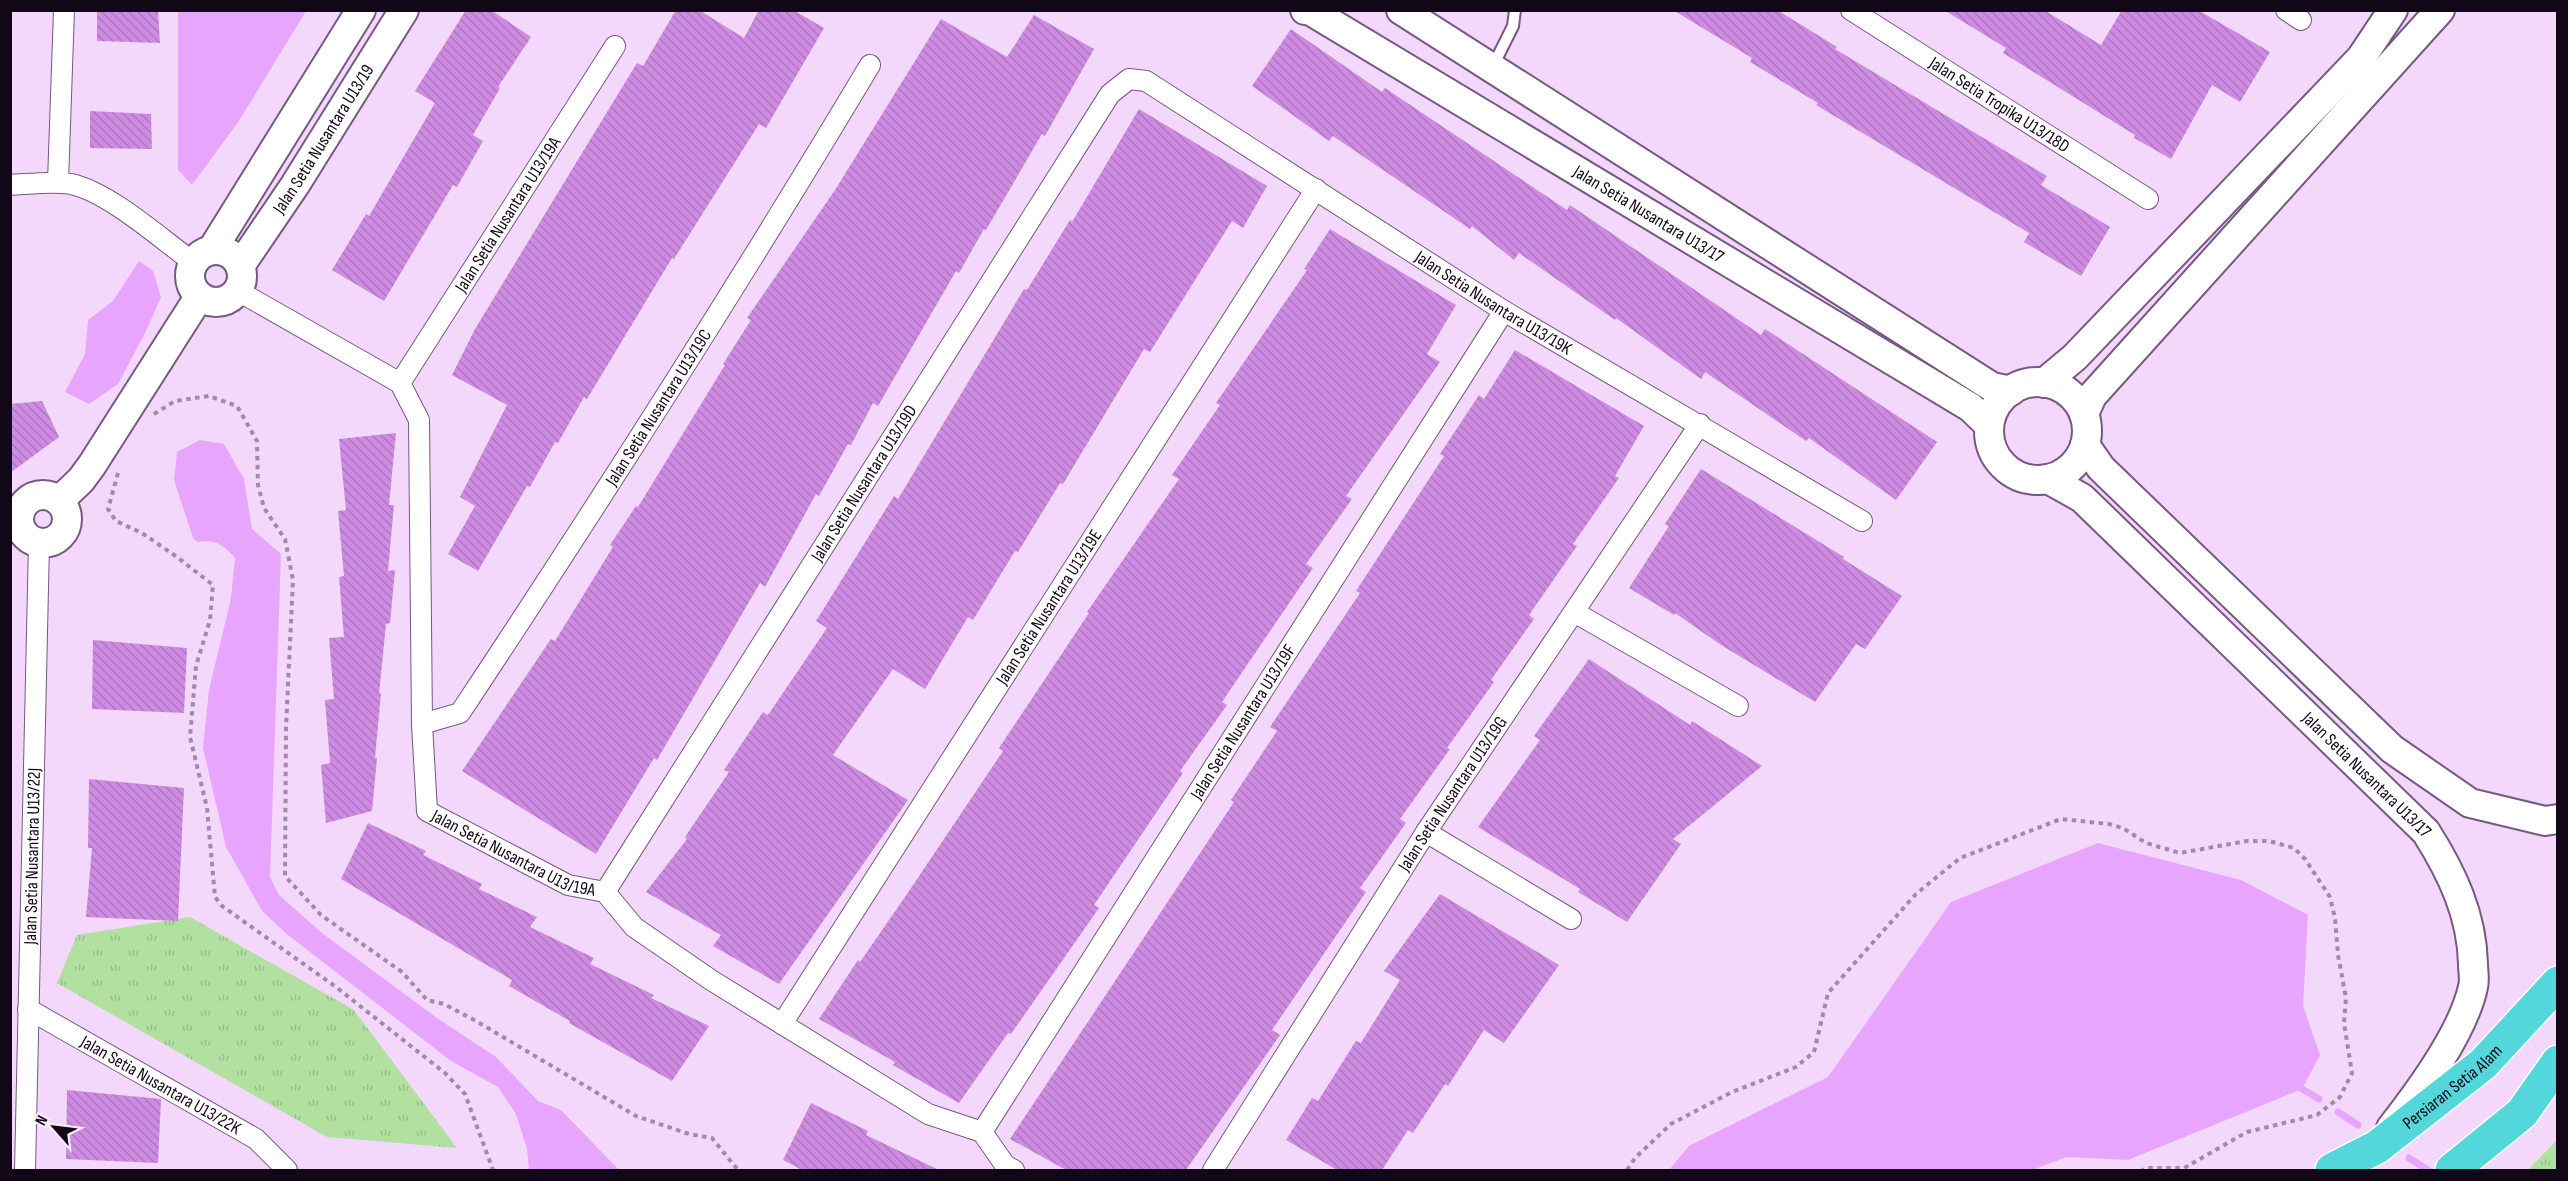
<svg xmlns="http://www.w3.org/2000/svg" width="2568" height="1181" font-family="'Sofia Sans Condensed',sans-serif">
	<defs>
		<pattern id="grass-tufts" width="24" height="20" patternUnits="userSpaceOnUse" patternTransform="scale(1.5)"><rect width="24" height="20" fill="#b1e0a1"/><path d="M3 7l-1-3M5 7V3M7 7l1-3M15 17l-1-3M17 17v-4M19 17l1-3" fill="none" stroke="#97bf8a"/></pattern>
		<pattern id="building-back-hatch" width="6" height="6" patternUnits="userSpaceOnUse" patternTransform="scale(1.5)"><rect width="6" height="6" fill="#cd8be2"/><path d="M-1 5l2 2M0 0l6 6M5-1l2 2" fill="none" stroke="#af76c1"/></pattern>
	</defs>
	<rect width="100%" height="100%" fill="#f3d8fc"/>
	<path fill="url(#grass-tufts)" d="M190,917l164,93 103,138 -130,-11 -270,-154 20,-48z
		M2557,1140v30h-30h1z"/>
	<path fill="#e8a5fe" d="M178,11h128l-67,110 -47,64 -14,-15z
		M139,261l14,10 8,26 -14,32 -29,55 -29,20 -24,-12 20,-38 3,-34 25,-19z
		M200,440l24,4 20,35 8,50 29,25 -11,323 9,18 43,38 115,85 59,39 42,44 23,9 58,60h-90l-2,-21 -11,-35 -18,-27 -47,-26 -163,-126 -26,-24 -36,-64 -23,-99 6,-58 22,-92 4,-40c-12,-14 -20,-19 -38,-16l-4,-4 -19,-58 3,-28z
		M2098,843l143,37 67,35 -5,91 17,49 -18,34 -174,71 -61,-3 -35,13h-363l20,-24 139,-69 123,-175z"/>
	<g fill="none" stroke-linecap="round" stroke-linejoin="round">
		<path stroke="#e8a5fe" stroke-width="7" d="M2302,1089l17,10
			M2338,1112l20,13
			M2409,1158l19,12"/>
	</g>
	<path fill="url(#building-back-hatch)" d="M97,10h61l2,33 -63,-2z
		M466,10h25l40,27 -33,50 2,1 -27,47 10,6 -26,46 -4,-2 -69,116 -52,-31 34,-56 3,2 66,-113 -20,-12z
		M676,10h23l45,28 15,-28h34l31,18 -58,100 -7,-4 -85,135 -2,-1 -85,141 -3,-2 -26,46 -3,-1 -25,45 -3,-1 -49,85 -30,-17 27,-48 -15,-9 47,-92 -55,-30 23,-46 118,-194 44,-72 6,3z
		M1673,10h104l60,37 -2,2 212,127 -6,9 69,42 -29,49 -57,-34 5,-9 -213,-128 2,-2 -68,-41 2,-4z
		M1944,10h100l57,35 21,-35h76l72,42 -30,50 -28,-17 -41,74 -37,-21 1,-3 -132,-82 3,-5z
		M1034,15l60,34 -49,87 -3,-2 -56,96 -2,-1 -25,44 -3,-2 -78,135 -5,-3 -22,42 -3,-1 -29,52 -3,-2 -51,93 -5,-4 -103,177 -3,-2 -58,96 -134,-83 89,-132 4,2 58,-94 -3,-2 26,-39 2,1 87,-142 -2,-1 28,-44 -4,-2 88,-128 106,-171 66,38z
		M1291,29l91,63 3,-4 182,122 3,-5 191,130 4,-6 172,113 -41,58 -87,-62 -3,3 -101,-69 -4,7 -85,-61 -1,2 -96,-67 -5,7 -42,-34 -2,3 -137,-93 -4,5 -77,-55z
		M1139,109l128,77 -24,42 -11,-7 -82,131 -6,-3 -81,135 -3,-1 -42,69 -3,-1 -42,69 -5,-3 -43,72 -32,-20 -60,86 75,45 -129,184 -66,-38 8,-11 -75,-43 41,-53 -2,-2 44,-65 -5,-2 39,-58 5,3 59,-87 -11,-7 78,-125 4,3 126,-210 3,1 43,-70 2,2z
		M90,111l61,3 1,35 -62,-1z
		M1330,229l126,76 -29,49 13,8 -94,134 6,3 -46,65 7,4 -91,134 5,3 -47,66 3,2 -89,132 5,3 -88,126 -3,-1 -49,70 -66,-38 2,-3 -76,-43 39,-59 2,2 45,-65 98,-146 -4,-3 90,-135 -2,-1 92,-133 -7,-4 48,-70 -4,-2 91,-133 -3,-1z
		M1515,350l129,76 -29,50 4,2 -46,66 4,2 -48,69 5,4 -43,61 3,2 -47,66 3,1 -50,70 6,4 -46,65 6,4 -94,138 8,5 -94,135h-120l-56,-31 224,-337 -3,-2 46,-69 -7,-4 90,-134 -4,-2 88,-135 -4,-2 39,-59 5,4z
		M42,401l17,36 -49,36v-69z
		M396,433l-7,72h5l-6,66 7,-1 -5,53 -4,1 -7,70 2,-1 -6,65h2l-5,53 -46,12 -5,-58 9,-2 -5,-63 9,-1 -5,-61 15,-1 -5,-60 5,-1 -6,-65 8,-1 -7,-71z
		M1701,469l143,88 -1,2 59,37 -37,53 -9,-5 -41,58 -94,-57 -46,-32 -1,2 -45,-27 40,-62 -4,-2z
		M93,640l94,8 -3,65 -92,-4z
		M1589,659l101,66 2,-4 70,45 -89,73 8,5 -54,78 -49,-30 2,-3 -102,-62 62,-87 -6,-4z
		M89,779l95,9 -6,133 -92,-4 6,-69h-4z
		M368,823l58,28 -3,4 59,29 -3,5 58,28 -7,10 64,31 -4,6 64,31 -3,3 58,28 -37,55 -103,-58 1,-2 -61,-35 3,-6 -171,-101z
		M1440,894l119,71 -55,78 -20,-13 -36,56 -3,-2 -32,49 -5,-3 -26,40h-45l-51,-30 26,-42 6,3 38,-60 5,2 39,-63 -16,-9z
		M67,1090l94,9 -3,64 -92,-4z
		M811,1103l57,28 -2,4 73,35h-137l-19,-10z"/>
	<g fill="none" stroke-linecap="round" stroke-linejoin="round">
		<defs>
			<path id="lane" d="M1492,68l21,-42 2,-16"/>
			<g id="street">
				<path id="s1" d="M1851,10l297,189"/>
				<path d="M2286,10l15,10"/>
				<path d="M58,182l6,-172"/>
				<path d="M10,185c20,-1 42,-4 61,-1 38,8 90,55 122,78"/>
				<path id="s2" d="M238,291l162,92 19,37 3,304 5,87 141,74 37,7 29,35 77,53 217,134 54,18 23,33 9,5"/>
				<path id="s3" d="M400,383l215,-337"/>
				<path d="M1574,612l164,94"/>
				<path id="s4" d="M422,724l38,-11c141,-213 279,-429 410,-648"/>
				<path d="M1426,832l145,87"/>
				<path id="s5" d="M605,892l505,-798 19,-15 17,2 358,230 358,210"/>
				<path id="s6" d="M28,1009l228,130 31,31"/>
				<path id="s7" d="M782,1024l534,-835"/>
				<path id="s8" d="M982,1132l522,-821"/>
				<path id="s9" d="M25,1170l14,-627"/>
				<path id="s10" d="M1213,1170l213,-338 274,-408"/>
			</g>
			<g id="secondary">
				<path id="s11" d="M1305,10l6,1 659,396 19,18"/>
				<path d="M1401,10l591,377 19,4"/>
				<circle cx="216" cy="276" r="26"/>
				<path d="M212,250l149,-240"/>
				<path id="s12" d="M240,266l55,-81 109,-175"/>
				<circle cx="2038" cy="431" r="49"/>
				<path d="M2044,383l31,-26 286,-299 32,-48"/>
				<path d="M2084,414l8,-18 348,-386"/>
				<path d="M2085,445l16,23 291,281 78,54 75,18 13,-2"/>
				<path id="s13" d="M2048,479l34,19 344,334c26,41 46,83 47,132 0,7 2,16 0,23 -10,46 -53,104 -82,141"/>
				<circle cx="43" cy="519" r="24"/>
				<path d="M59,501l22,-21 11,-15 107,-168"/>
			</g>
			<g id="highway">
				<path id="s14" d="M2332,1170l45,-23 106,-83 75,-81"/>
				<path d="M2452,1170l70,-57 36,-51"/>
			</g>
		</defs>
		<use href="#lane" stroke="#765980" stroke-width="14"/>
		<use href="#street" stroke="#765980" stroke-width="22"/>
		<use href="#secondary" stroke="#765980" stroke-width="32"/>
		<use href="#highway" stroke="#fff" stroke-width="36"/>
		<path stroke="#a08ba7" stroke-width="4" stroke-dasharray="4.5 4.5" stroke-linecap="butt" d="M154,414l21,-13 34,-5 28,10 20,35 1,44 6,23 21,31 8,41 -7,147 -1,149 36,39 81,57 25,28 17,4 32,17 160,95 53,18 23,4 26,32
			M118,473l-10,36 8,12 26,12 35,24 36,28 -3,35 -14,46 -6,71 17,71 8,89 7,9 114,81 109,86 20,21 28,76
			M1627,1170l8,-12 36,-34 61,-32 64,-25 18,-15 14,-59 88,-99 44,-36 101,-39 48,5 14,4 23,15 34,10 67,-12h22l25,7 11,11 25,38 5,21 3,37 8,43 -2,25 8,50 -12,24 -23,18 -70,17 -63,36h-36l-6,2"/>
		<use href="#lane" stroke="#fff" stroke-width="10"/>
		<use href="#street" stroke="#fff" stroke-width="20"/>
		<use href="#secondary" stroke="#fff" stroke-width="28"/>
		<use href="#highway" stroke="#53d7db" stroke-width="33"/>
	</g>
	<g text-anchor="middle" stroke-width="5" stroke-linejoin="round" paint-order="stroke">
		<g font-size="18" fill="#120716" stroke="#f9ebfd">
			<text dy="6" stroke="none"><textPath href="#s1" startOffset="176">Jalan Setia Tropika U13/18D</textPath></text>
			<text dy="6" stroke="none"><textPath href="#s12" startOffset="152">Jalan Setia Nusantara U13/19</textPath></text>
			<text dy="6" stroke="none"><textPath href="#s3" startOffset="200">Jalan Setia Nusantara U13/19A</textPath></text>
			<text dy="6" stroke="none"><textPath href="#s11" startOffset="400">Jalan Setia Nusantara U13/17</textPath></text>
			<text dy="6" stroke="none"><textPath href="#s5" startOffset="1398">Jalan Setia Nusantara U13/19K</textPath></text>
			<text dy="6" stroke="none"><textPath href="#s4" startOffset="404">Jalan Setia Nusantara U13/19C</textPath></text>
			<text dy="6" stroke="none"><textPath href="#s5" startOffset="484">Jalan Setia Nusantara U13/19D</textPath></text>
			<text dy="6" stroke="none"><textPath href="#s7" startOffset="495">Jalan Setia Nusantara U13/19E</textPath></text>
			<text dy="6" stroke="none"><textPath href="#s8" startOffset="486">Jalan Setia Nusantara U13/19F</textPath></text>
			<text dy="6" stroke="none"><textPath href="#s13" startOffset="436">Jalan Setia Nusantara U13/17</textPath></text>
			<text dy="6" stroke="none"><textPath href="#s10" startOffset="446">Jalan Setia Nusantara U13/19G</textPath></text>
			<text dy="6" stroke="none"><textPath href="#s2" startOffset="716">Jalan Setia Nusantara U13/19A</textPath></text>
			<text dy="6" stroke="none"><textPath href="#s9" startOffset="314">Jalan Setia Nusantara U13/22J</textPath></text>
			<text dy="6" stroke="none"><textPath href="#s6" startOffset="153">Jalan Setia Nusantara U13/22K</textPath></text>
			<text dy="6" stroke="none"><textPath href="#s14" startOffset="147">Persiaran Setia Alam</textPath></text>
		</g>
	</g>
	<rect width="2568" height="1181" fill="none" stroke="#120716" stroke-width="24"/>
	<g transform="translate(54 1127) rotate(298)" stroke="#f9ebfd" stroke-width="4.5" paint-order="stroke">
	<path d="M0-4.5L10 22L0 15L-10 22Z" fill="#120716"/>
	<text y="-9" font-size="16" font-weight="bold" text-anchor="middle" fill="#120716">N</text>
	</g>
</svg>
